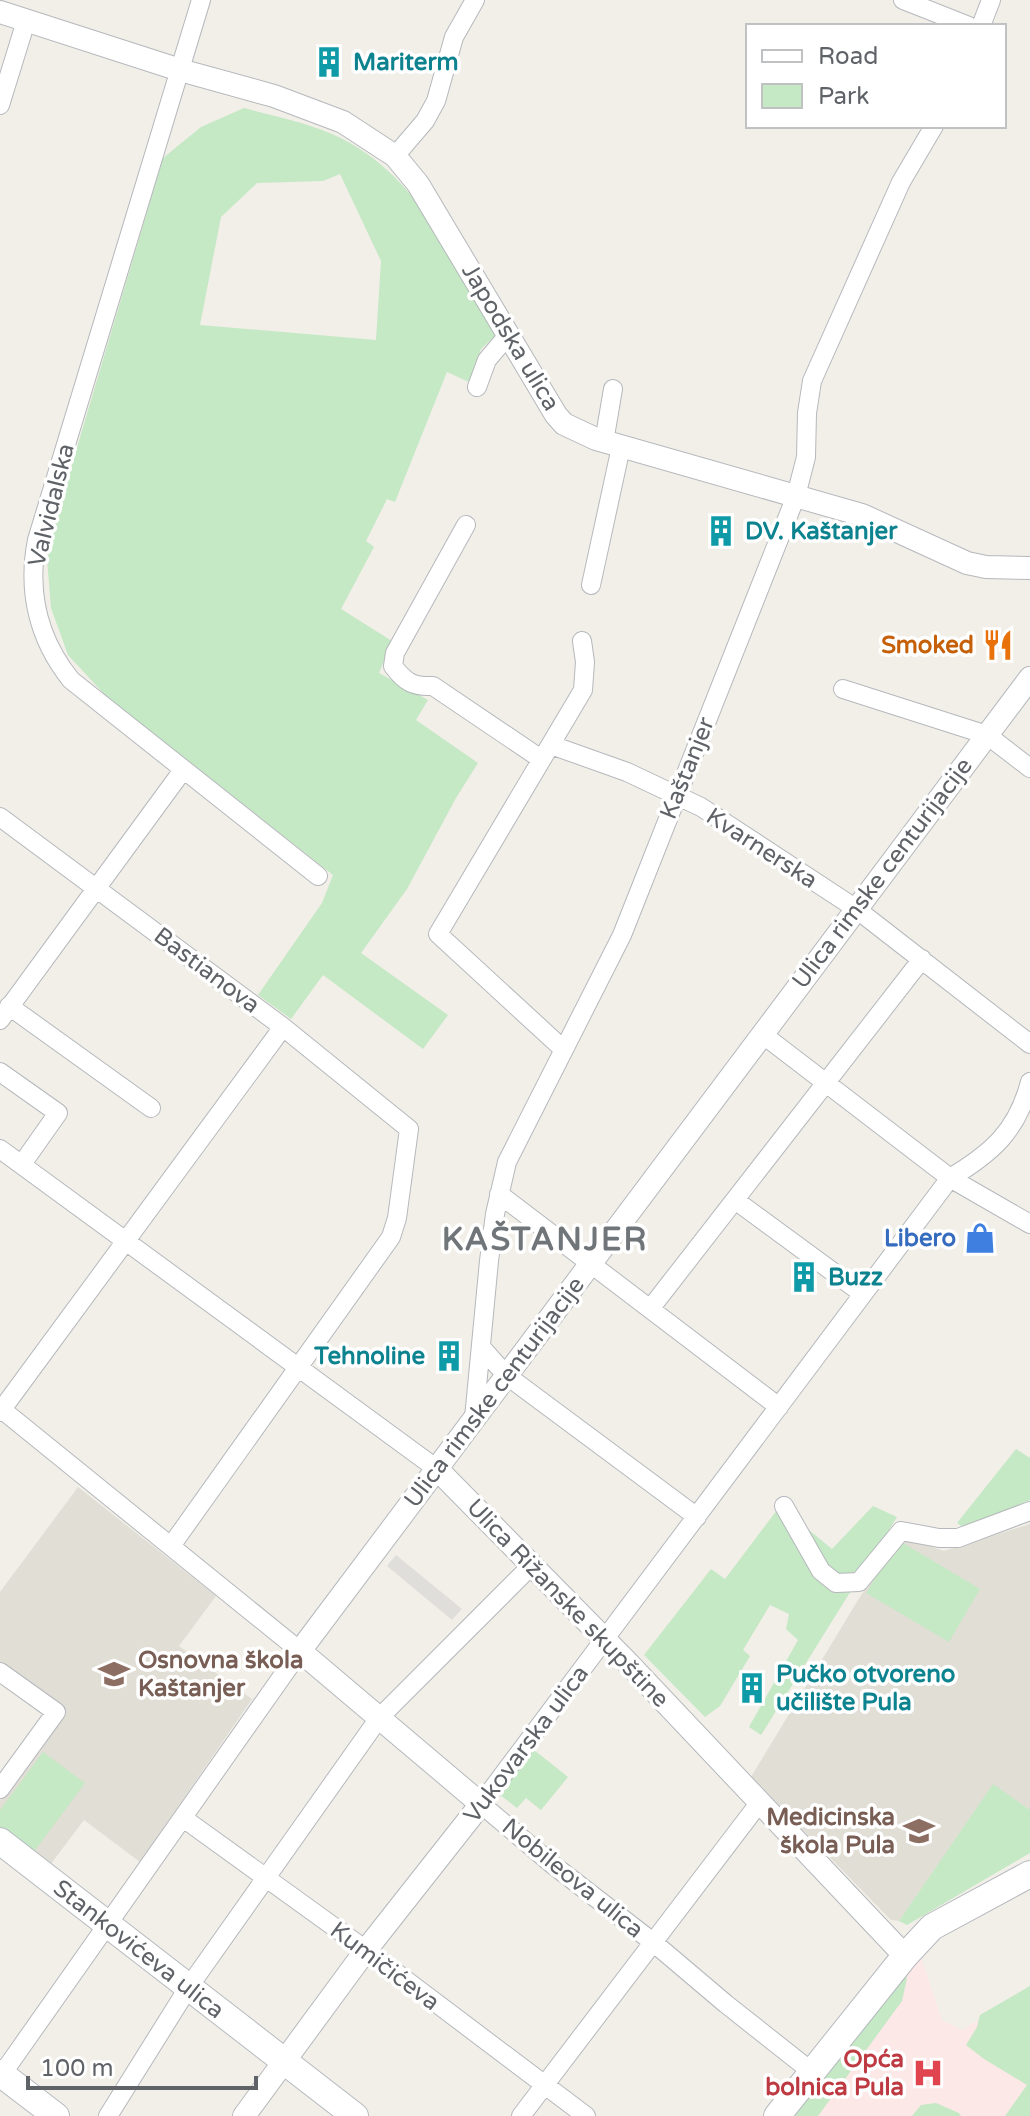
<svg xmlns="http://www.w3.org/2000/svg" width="1030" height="2116" font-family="'Varela Round',sans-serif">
	<rect width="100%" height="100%" fill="#f1efe8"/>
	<path fill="#e0deda" d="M396,1555l66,54 -10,11 -65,-54z"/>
	<path fill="#e1ded6" d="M78,1487l138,109 -37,50 73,53 -112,163 -56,-42 -37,49 -47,-35v-33l64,-87 -64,-48v-74z
		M1030,1524v286l-37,-25 -94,136 -8,-1 -140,-143 107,-177 43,-64 43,15z"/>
	<path fill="#fce8e6" d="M919,1951l23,69 20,10 68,-41v127h-238z"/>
	<path fill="#c5e8c5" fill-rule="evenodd" d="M244,108c29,8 61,14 88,26 83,36 124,126 165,200l-16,15 -12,33 -22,-10 -52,130 -8,-3 -21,42 8,6 -33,62 51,32 -13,32 49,27 -12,20 62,43 -22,35 -49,91 -46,64 87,62 -25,34 -100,-74 -32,44 -33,-24 64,-92 11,-28 -228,-180 -37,-40 -17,-47 -4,-49 12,-51 104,-350 38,-31zM340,174l41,87 -5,79 -176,-15 21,-108 36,-34 66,-2z
		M1016,1449l14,9v42l-65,28 -8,-5z
		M780,1506l52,43 41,-43 24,11 -136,218 -12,-8 49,-87 -12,-11 3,-15 -19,-9 -27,45 7,6 -30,50 -15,11 -61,-62 67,-86 14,10z
		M898,1540l82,49 -31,53 -83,-49z
		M529,1746l39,31 -27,33 -15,-12 -9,10 -22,-17z
		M43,1752l42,31 -52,70 -33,-25v-18z
		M993,1784l37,26v43l-123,72 -8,-4z
		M903,1970l4,8 -5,23 -84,115h-33z
		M1030,1986v130h-25l22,-31 -43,-26 -18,-14 11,-18 3,-12z
		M936,2103l23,10 2,3h-49l9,-11z"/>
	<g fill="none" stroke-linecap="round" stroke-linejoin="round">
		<defs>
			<path id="minor" d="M201,0l-164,540c-10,51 1,99 34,140l247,196
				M903,0l66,26
				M981,26l10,-26
				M0,105l26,-84
				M395,156l30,-35 11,-20 18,-64 21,-37
				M477,387l10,-27 22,-26
				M604,442l9,-53
				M466,525l-71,128 -2,13c12,16 20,21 40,20l108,73
				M591,585l30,-138
				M843,689l144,46 43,33
				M551,745l76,27 74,35 154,101 175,136
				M0,817l283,210 126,102 -12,89 -6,19 -220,309
				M9,1006l142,102
				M0,1020l183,-250
				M762,1034l188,144 80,46
				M563,1049l-125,-115 145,-244 2,-28 -3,-21
				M0,1072l58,41 -36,51
				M0,1149l437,320
				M499,1194l280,213
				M735,1200l128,94
				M650,1309l272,-350
				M481,1347l25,28 191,142
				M0,1408l300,243 -300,426
				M0,1412l283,-385
				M474,1418l15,-157 6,-47 12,-52 115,-227 174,-439 10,-39 1,-44 5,-32 89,-199 33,-56
				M784,1506l37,65 15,12 23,-1 42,-51 38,7h19l72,-27
				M0,1672l56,40 -56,77
				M183,1818l183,132 220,166
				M812,2072l-86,-68 -72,-61 -102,-79 -71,-60 469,-626c42,-25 67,-47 80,-96
				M108,2116l80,-128 191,-270 152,-152
				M521,2116l239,-314"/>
			<path id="tertiary" d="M0,12l180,58 94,26 69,26 52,34 23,28 138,231 8,9 32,15 266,76 105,48 19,4 44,1
				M437,1469l191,194 277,293
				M244,2116l122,-166 115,-146 -181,-153 730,-973"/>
			<path id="secondary" d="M0,1841l355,275
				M0,2073l56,43
				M777,2116l128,-160 27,-29 98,-53"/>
		</defs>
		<use href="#minor" stroke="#b5b8bc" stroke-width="20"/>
		<use href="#tertiary" stroke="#b5b8bc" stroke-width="24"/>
		<use href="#secondary" stroke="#b6babf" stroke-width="28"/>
		<use href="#minor" stroke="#fff" stroke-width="18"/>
		<use href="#tertiary" stroke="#fff" stroke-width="22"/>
		<use href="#secondary" stroke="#fff" stroke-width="26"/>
	</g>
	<defs>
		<symbol id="building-bare" viewBox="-9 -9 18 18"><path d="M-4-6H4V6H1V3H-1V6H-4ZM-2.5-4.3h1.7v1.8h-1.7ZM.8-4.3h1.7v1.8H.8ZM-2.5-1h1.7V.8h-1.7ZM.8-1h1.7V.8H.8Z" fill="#0f9aa8" stroke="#fff" stroke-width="2.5" paint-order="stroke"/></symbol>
		<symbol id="restaurant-bare" viewBox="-9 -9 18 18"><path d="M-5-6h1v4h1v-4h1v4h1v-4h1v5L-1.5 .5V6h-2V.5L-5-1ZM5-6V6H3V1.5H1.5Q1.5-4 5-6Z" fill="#e8710a" stroke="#fff" stroke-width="2.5" paint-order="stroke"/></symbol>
		<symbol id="shop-bare" viewBox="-9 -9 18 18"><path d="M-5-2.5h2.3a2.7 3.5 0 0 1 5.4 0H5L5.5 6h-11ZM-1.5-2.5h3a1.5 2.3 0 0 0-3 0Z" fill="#3f7fe0" stroke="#fff" stroke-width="2.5" paint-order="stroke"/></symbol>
		<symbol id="school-bare" viewBox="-9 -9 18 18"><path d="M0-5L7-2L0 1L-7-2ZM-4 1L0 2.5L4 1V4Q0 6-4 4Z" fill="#8d6e63" stroke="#fff" stroke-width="2.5" paint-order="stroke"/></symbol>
		<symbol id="hospital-bare" viewBox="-9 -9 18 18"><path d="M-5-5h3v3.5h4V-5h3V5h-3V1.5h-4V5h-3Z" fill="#e0444e" stroke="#fff" stroke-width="2.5" paint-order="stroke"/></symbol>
	</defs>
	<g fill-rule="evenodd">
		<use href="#building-bare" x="307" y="40" width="44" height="44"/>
		<use href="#building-bare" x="699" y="509" width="44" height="44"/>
		<use href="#restaurant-bare" x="976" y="623" width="44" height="44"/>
		<use href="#shop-bare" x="958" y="1216" width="44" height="44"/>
		<use href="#building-bare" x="782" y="1255" width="44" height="44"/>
		<use href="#building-bare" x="427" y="1334" width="44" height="44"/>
		<use href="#school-bare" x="92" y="1652" width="44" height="44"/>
		<use href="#building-bare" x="730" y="1666" width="44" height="44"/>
		<use href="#school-bare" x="897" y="1809" width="44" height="44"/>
		<use href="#hospital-bare" x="906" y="2051" width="44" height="44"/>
	</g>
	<g text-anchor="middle" stroke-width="7" stroke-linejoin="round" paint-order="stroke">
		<g font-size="24" font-weight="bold" fill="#0d838f" stroke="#fff" text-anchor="start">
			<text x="353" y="70">Mariterm</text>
			<text x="745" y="539">DV. Kaštanjer</text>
			<text x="828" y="1285">Buzz</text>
			<text x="425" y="1364" text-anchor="end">Tehnoline</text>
			<text x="776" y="1682">Pučko otvoreno<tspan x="776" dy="28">učilište Pula</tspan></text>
		</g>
		<g font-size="24" fill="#5f6368" stroke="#fff">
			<text transform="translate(511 337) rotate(59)" y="8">Japodska ulica</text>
			<text transform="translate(51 505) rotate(-76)" y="8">Valvidalska</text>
			<text transform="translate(687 768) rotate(-68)" y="8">Kaštanjer</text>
			<text transform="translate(762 848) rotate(33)" y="8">Kvarnerska</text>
			<text transform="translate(882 873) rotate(-53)" y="8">Ulica rimske centurijacije</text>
			<text transform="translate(207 970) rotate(37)" y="8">Bastianova</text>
			<text transform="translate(494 1392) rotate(-53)" y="8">Ulica rimske centurijacije</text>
			<text transform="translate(568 1603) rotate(46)" y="8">Ulica Rižanske skupštine</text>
			<text transform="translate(526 1744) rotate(-53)" y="8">Vukovarska ulica</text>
			<text transform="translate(573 1878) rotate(39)" y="8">Nobileova ulica</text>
			<text transform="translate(139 1949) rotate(38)" y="8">Stankovićeva ulica</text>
			<text transform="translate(385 1966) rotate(37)" y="8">Kumičićeva</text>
		</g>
		<g font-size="24" font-weight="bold" fill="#c56008" stroke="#fff" text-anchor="end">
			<text x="974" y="653">Smoked</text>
		</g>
		<g font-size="24" font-weight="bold" fill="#366cbe" stroke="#fff" text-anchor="end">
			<text x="956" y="1246">Libero</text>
		</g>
		<g font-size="24" font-weight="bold" fill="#785e54" stroke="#fff" text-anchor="start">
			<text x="138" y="1668">Osnovna škola<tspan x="138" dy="28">Kaštanjer</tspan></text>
			<text x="895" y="1825" text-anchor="end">Medicinska<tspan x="895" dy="28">škola Pula</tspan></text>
		</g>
		<g font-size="24" font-weight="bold" fill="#be3a42" stroke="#fff" text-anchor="end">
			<text x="904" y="2067">Opća<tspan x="904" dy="28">bolnica Pula</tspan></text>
		</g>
		<g font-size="32" font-weight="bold" letter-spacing="2" fill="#70757a" stroke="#fff">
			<text x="545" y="1250">KAŠTANJER</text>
		</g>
	</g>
	<rect x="746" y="24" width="260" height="104" fill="#ffffff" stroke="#bfc1c3" stroke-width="2"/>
	<rect x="762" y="50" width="40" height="12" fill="#ffffff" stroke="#bfc1c3" stroke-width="2"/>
	<text x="818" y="64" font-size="24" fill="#5f6368">Road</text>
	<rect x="762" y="84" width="40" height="24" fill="#c5e8c5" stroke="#bfc1c3" stroke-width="2"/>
	<text x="818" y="104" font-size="24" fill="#5f6368">Park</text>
	<path d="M28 2076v12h228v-12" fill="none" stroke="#5f6368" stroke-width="4"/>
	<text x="40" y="2076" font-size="24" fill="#5f6368" stroke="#ffffff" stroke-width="6" paint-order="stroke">100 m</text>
</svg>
